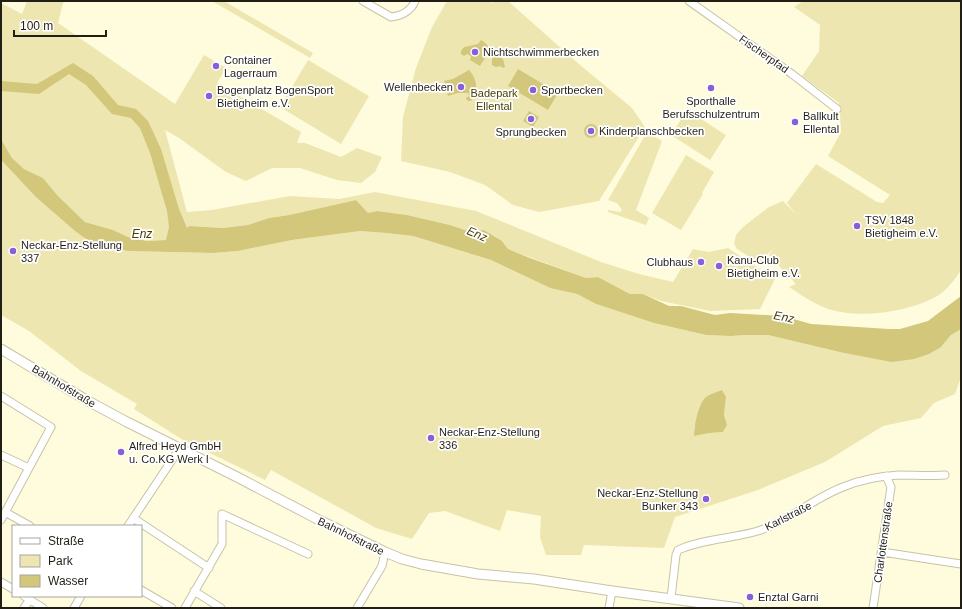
<svg xmlns="http://www.w3.org/2000/svg" width="962" height="609" font-family="Helvetica,sans-serif">
	<rect width="100%" height="100%" fill="#fffbdd"/>
	<path fill="#eee6b0" fill-rule="evenodd" d="M27,1h40l-4,2 -5,20 117,81 29,-49 22,13 -9,15 84,49 -4,11h8l36,14 16,-9 25,9 -7,15 -14,11 -24,-3 -37,-12h-28l-26,13 -20,-9 -47,-34 -14,-8 22,82 25,-2 78,-14 49,3 36,-7 101,19 125,51 38,12 34,8 20,-33 16,3 19,-4 47,31 -15,30 -50,2 -49,-10 -18,-7h-13l-32,-17 -12,1 -78,-29 -6,-8 -18,-11 -13,2 -21,-7 -43,-10 -30,-4 -9,2 -12,-13 -67,15 -20,3 -21,7 -25,3 -34,-2 -2,3 -21,11 -19,1 -19,-4 -15,-7 -28,-8 -27,-26 -15,-18 -19,-9 -12,-11 -11,-19v-136l21,11z
		M212,1h12l89,52 -3,5z
		M447,1h42l4,2 2,-2h13l72,64 52,43 13,19 -46,74 -60,11 -26,-7 -28,-20 -35,-13 -49,-11 2,-44 13,-49 16,-41z
		M803,1h158v269c-6,9 -13,19 -22,25 -28,17 -82,25 -113,13 -14,-5 -26,-14 -37,-21l7,-3 -27,-29 5,-7 -15,15 -22,-14 -3,-5 2,-9 7,-8 26,-20 14,-6 13,13 -9,-11 29,-39 61,38 6,1 7,-8 -62,-39 13,-24 -2,-29 -37,-27 17,-25 1,-26 -26,-18z
		M308,60l61,36 -28,48 -61,-37z
		M687,110l39,25 -16,25 -39,-25z
		M647,132l15,9 -26,69 13,8 -3,7 -38,-13v-2l12,2 2,-2 -5,-7 -9,-3z
		M686,155l28,17 -12,21 1,1 -22,36 -29,-17z
		M1,160l16,17 58,54 15,11 38,9 86,2 24,-2 54,-11 68,-9 26,2 27,3 78,24 59,28 27,6 19,10 58,19 52,12 25,1 15,-1h22l76,18 33,6 64,-12 10,-12 10,-6v48l-6,17 -21,9 -13,15 -38,8 -58,36 -67,28 -83,27 -11,31 -80,-3 -3,10h-35l-6,-18 1,-21 -34,-6 -7,21 -55,-20 -16,2 -17,26 -36,-11 -105,-58 -6,10 -82,-40 -49,-31 3,-5 -56,-33 -52,-40 -28,-16zM726,397l-2,18 3,10 -4,7 -13,1 -16,3v-9l3,-5z"/>
	<path fill="#d2c77b" d="M481,40c15,9 5,15 -1,26l-10,-6 1,-4 -4,-2 -3,2 -3,-2v-3l3,-4 14,-3z
		M494,50l3,2 1,4 5,3 2,8 -3,1 -1,-2 -5,1 -4,-2v-7l3,-2z
		M73,63l20,13 25,29 18,4 12,12 13,28 18,60 8,19 2,-2 34,2 25,-3 21,-7 20,-3 67,-15 12,13 9,-2 30,4 43,10 21,7 13,-2 18,11 6,8 22,9 56,20 12,-1 32,17h13l26,12h12l34,9 15,-2 53,3 28,8 78,5h11l28,-8 33,-25v33l-10,6 -10,12 -12,7 -15,5 -22,3 -48,-9 -76,-18h-22l-15,1 -25,-1 -52,-12 -58,-19 -19,-10 -27,-6 -59,-28 -78,-24 -27,-3 -26,-2 -68,9 -54,11 -24,2 -86,-2 -19,-4 -19,-5 -15,-11 -39,-34 -35,-37v-21l11,19 12,11 19,9 15,18 27,26 28,8 15,7 19,4 19,-1 3,-13 -2,-16 -17,-58 -10,-25 -9,-10 -19,-4 -26,-29 -17,-11 -30,20 -38,-3v-10l36,3z
		M518,69l40,24 -10,17 -40,-24z
		M469,70c9,10 9,20 2,31h-3l-2,-2v-1l3,-2 -1,-3h-11l-9,3 -4,-15 9,-2z
		M529,111l10,6 -6,10 -10,-6z
		M584 131a7 7 0 1 1 14 0a7 7 0 1 1-14 0Z
		M722,390l4,7 -2,18 3,10 -4,7 -13,1 -16,3c0,-10 4,-32 12,-39 4,-3 11,-5 16,-7z"/>
	<g fill="none" stroke-linecap="round" stroke-linejoin="round">
		<defs>
			<path id="minor" d="M363,1l28,16c10,-1 20,-6 24,-16
				M689,1l103,73 45,35
				M1,396l50,31 -50,93
				M1,455l28,13
				M5,512l25,14
				M133,518l76,50
				M128,526l52,-78
				M882,552l79,12
				M1,582l12,7
				M141,590l31,18
				M194,591l27,17
				M24,596l19,12
				M671,598l5,-43 2,-5c27,-12 56,-11 83,-20 29,-10 53,-32 82,-43 17,-7 37,-11 56,-12 16,0 31,1 46,0
				M24,608l6,-9
				M74,608l7,-12
				M185,608l37,-64v-30l86,40
				M357,608l25,-42 3,-14
				M609,608l3,-17
				M873,608l18,-121 -5,-11"/>
			<path id="tertiary" d="M1,349l87,52 39,21 112,56 80,42 66,32 17,7 19,5 57,10 56,5 78,12 127,17"/>
		</defs>
		<use href="#minor" stroke="#c7c3a7" stroke-width="9"/>
		<use href="#tertiary" stroke="#c7c3a7" stroke-width="11"/>
		<use href="#minor" stroke="#fff" stroke-width="7"/>
		<use href="#tertiary" stroke="#fff" stroke-width="9"/>
	</g>
	<g fill="#895fd9" stroke="#fff" stroke-width="1.5">
		<circle cx="475" cy="52" r="4"/>
		<circle cx="216" cy="66" r="4"/>
		<circle cx="461" cy="87" r="4"/>
		<circle cx="711" cy="88" r="4"/>
		<circle cx="533" cy="90" r="4"/>
		<circle cx="209" cy="96" r="4"/>
		<circle cx="531" cy="119" r="4"/>
		<circle cx="795" cy="122" r="4"/>
		<circle cx="591" cy="131" r="4"/>
		<circle cx="857" cy="226" r="4"/>
		<circle cx="13" cy="251" r="4"/>
		<circle cx="701" cy="262" r="4"/>
		<circle cx="719" cy="266" r="4"/>
		<circle cx="431" cy="438" r="4"/>
		<circle cx="121" cy="452" r="4"/>
		<circle cx="706" cy="499" r="4"/>
		<circle cx="750" cy="597" r="4"/>
	</g>
	<g text-anchor="middle" stroke-width="3.5" stroke-linejoin="round" paint-order="stroke">
		<g font-size="11" fill="#211f15" stroke="#fff" text-anchor="start">
			<text x="483" y="56">Nichtschwimmerbecken</text>
			<text x="224" y="64">Container<tspan x="224" dy="13">Lagerraum</tspan></text>
			<text x="453" y="91" text-anchor="end">Wellenbecken</text>
			<text x="217" y="94">Bogenplatz BogenSport<tspan x="217" dy="13">Bietigheim e.V.</tspan></text>
			<text x="541" y="94">Sportbecken</text>
			<text x="711" y="105" text-anchor="middle">Sporthalle<tspan x="711" dy="13">Berufsschulzentrum</tspan></text>
			<text x="803" y="120">Ballkult<tspan x="803" dy="13">Ellental</tspan></text>
			<text x="599" y="135">Kinderplanschbecken</text>
			<text x="531" y="136" text-anchor="middle">Sprungbecken</text>
			<text x="865" y="224">TSV 1848<tspan x="865" dy="13">Bietigheim e.V.</tspan></text>
			<text x="21" y="249">Neckar-Enz-Stellung<tspan x="21" dy="13">337</tspan></text>
			<text x="727" y="264">Kanu-Club<tspan x="727" dy="13">Bietigheim e.V.</tspan></text>
			<text x="693" y="266" text-anchor="end">Clubhaus</text>
			<text x="439" y="436">Neckar-Enz-Stellung<tspan x="439" dy="13">336</tspan></text>
			<text x="129" y="450">Alfred Heyd GmbH<tspan x="129" dy="13">u. Co.KG Werk I</tspan></text>
			<text x="698" y="497" text-anchor="end">Neckar-Enz-Stellung<tspan x="698" dy="13">Bunker 343</tspan></text>
			<text x="758" y="601">Enztal Garni</text>
		</g>
		<g font-size="11" fill="#211f15" stroke="#fff">
			<text transform="translate(764 54) rotate(35)" y="4">Fischerpfad</text>
			<text transform="translate(64 386) rotate(31)" y="4">Bahnhofstraße</text>
			<text transform="translate(788 516) rotate(-27)" y="4">Karlstraße</text>
			<text transform="translate(351 536) rotate(26)" y="4">Bahnhofstraße</text>
			<text transform="translate(883 542) rotate(-82)" y="4">Charlottenstraße</text>
		</g>
		<g font-size="11" fill="#4b4204" stroke="#fff">
			<text x="494" y="97">Badepark<tspan x="494" dy="13">Ellental</tspan></text>
		</g>
		<g font-size="12" font-style="italic" fill="#453d00" stroke="#fff">
			<text x="142" y="238">Enz</text>
			<text transform="translate(477 234) rotate(23)" y="4">Enz</text>
			<text transform="translate(784 317) rotate(11)" y="4">Enz</text>
		</g>
	</g>
	<rect width="962" height="609" fill="none" stroke="#211f15" stroke-width="4"/>
	<rect x="12" y="525" width="130" height="72" fill="#ffffff" stroke="#a6a5a1"/>
	<rect x="20" y="538" width="20" height="6" fill="#ffffff" stroke="#a6a5a1"/>
	<text x="48" y="545" font-size="12" fill="#211f15">Straße</text>
	<rect x="20" y="555" width="20" height="12" fill="#eee6b0" stroke="#a6a5a1"/>
	<text x="48" y="565" font-size="12" fill="#211f15">Park</text>
	<rect x="20" y="575" width="20" height="12" fill="#d2c77b" stroke="#a6a5a1"/>
	<text x="48" y="585" font-size="12" fill="#211f15">Wasser</text>
	<path d="M14 30v6h92v-6" fill="none" stroke="#211f15" stroke-width="2"/>
	<text x="20" y="30" font-size="12" fill="#211f15" stroke="#ffffff" stroke-width="3" paint-order="stroke">100 m</text>
</svg>
